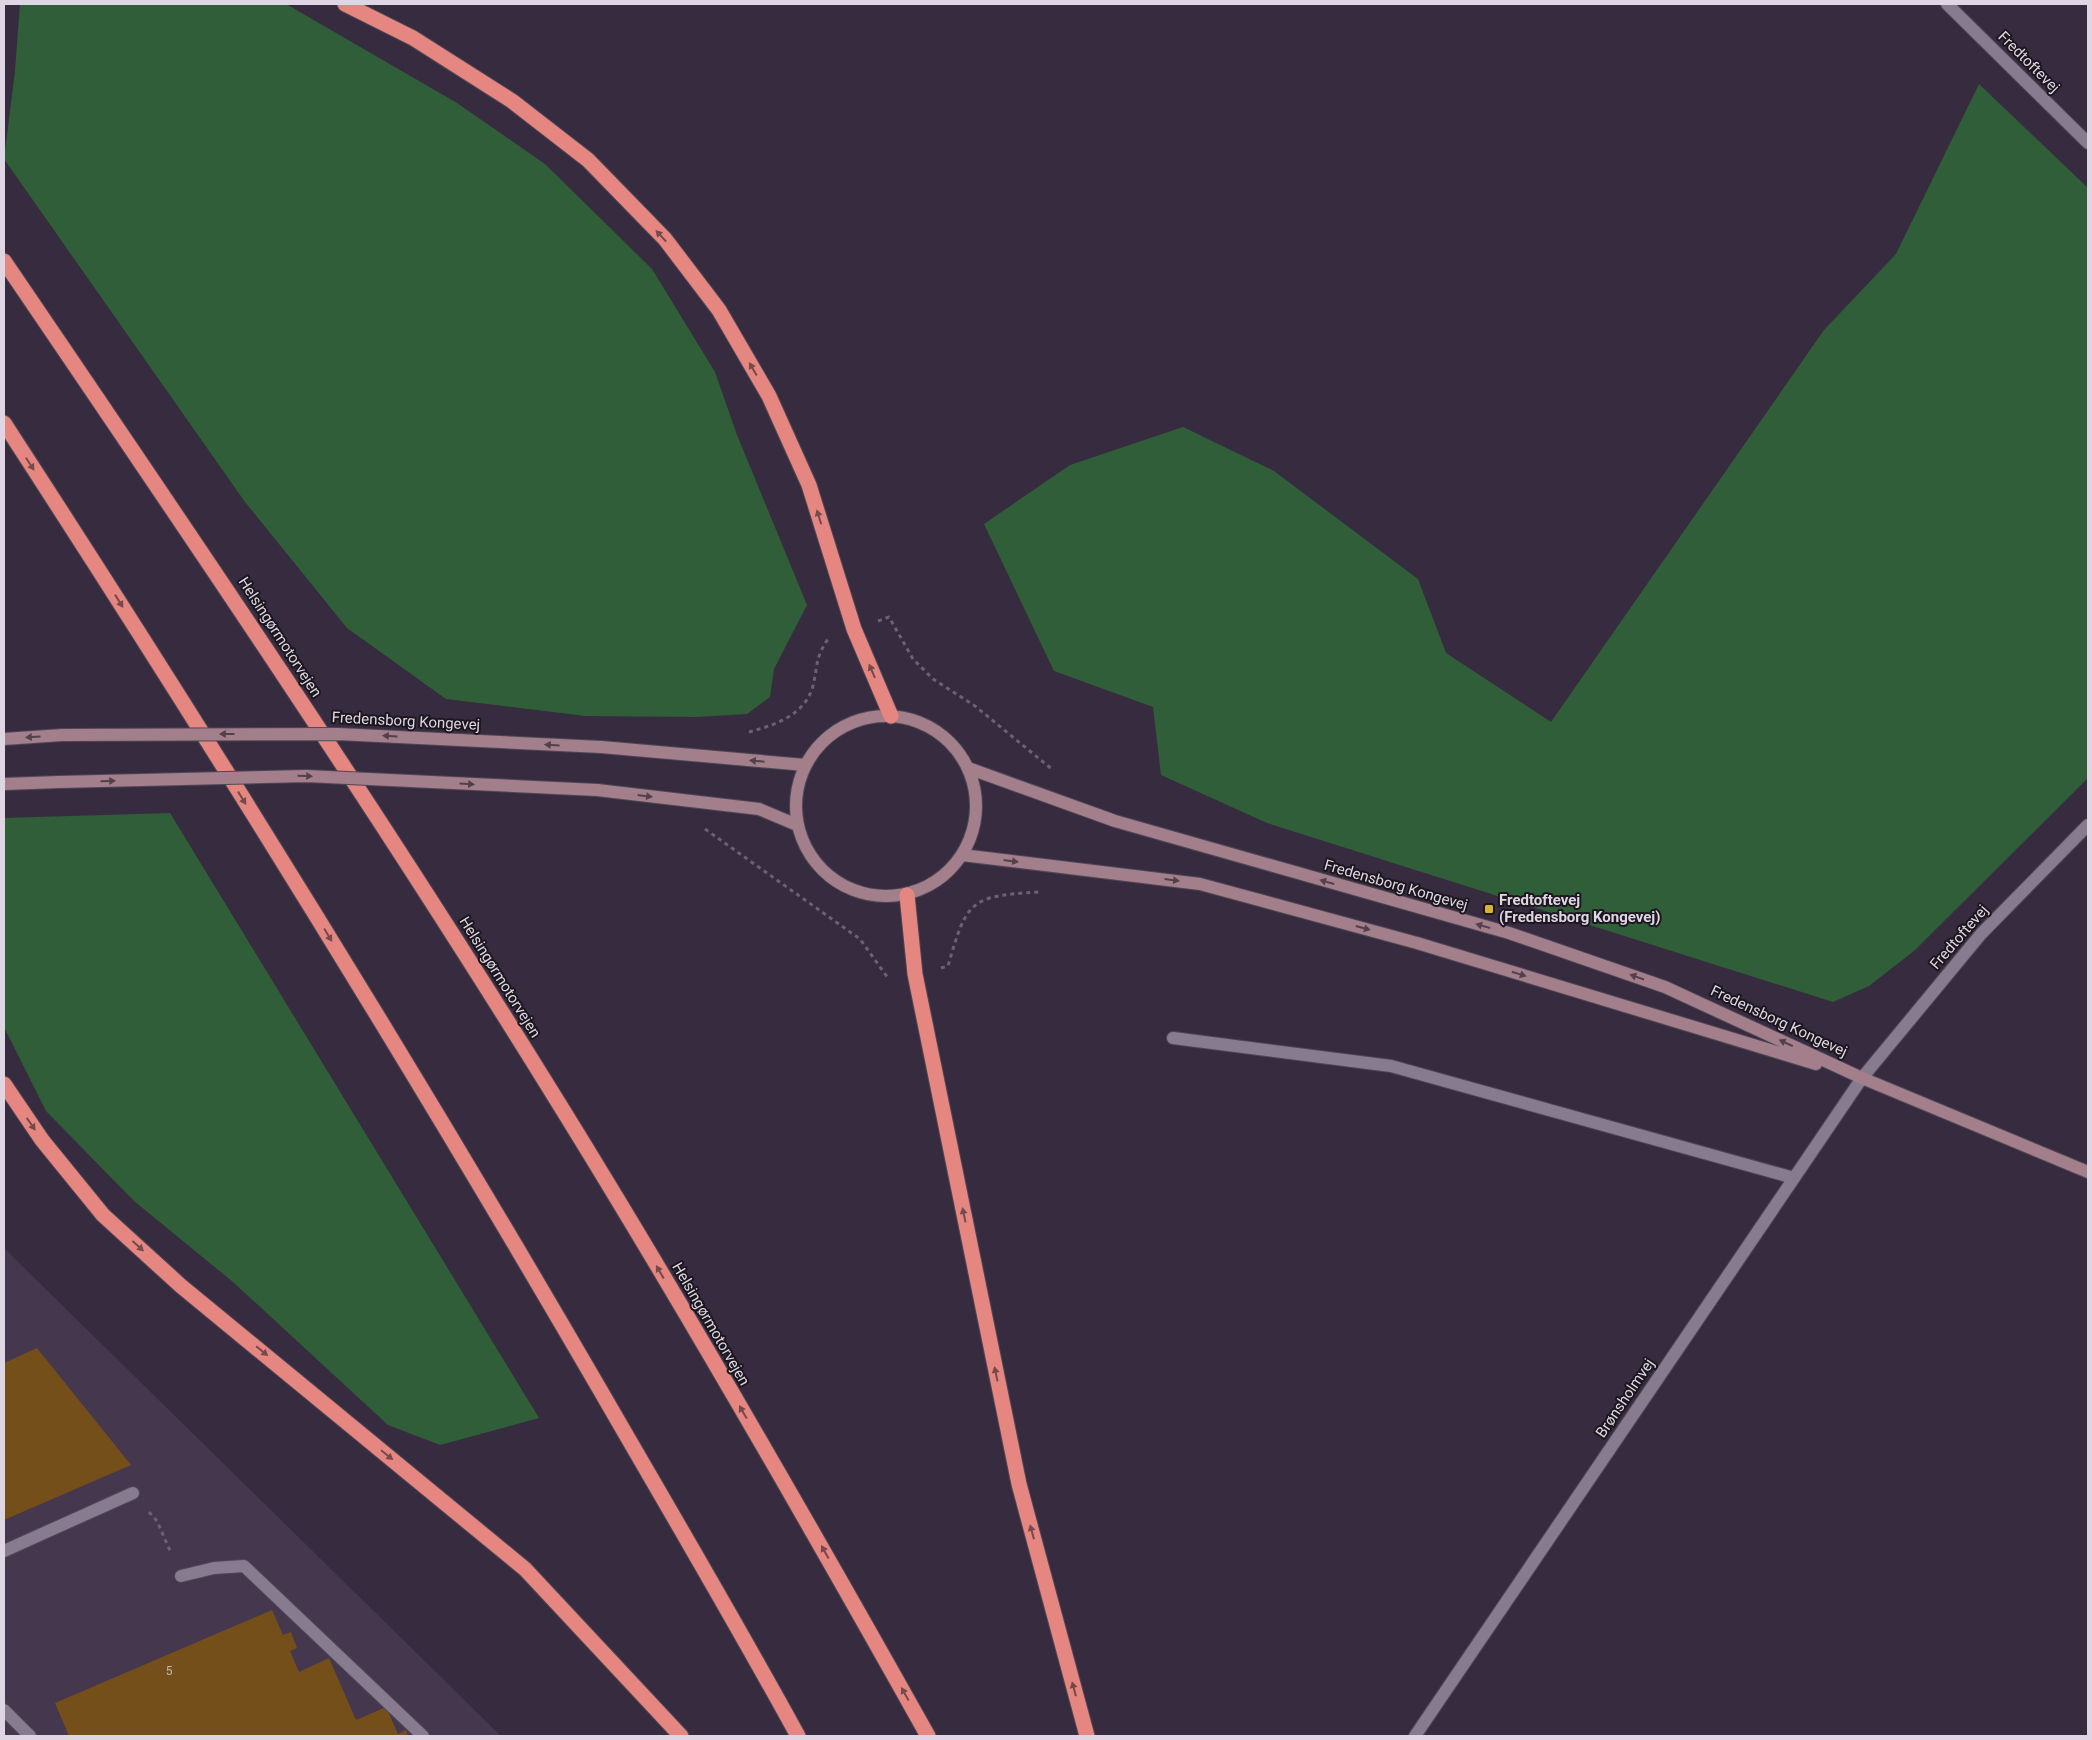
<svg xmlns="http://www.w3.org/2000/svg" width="2092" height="1740" font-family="Roboto,sans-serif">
	<rect width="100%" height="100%" fill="#372c3f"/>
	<path fill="#44374e" d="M4,1248l497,488h-497z"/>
	<path fill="#305e38" d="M20,4h266l171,99 88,61 107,105 63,103 22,63 70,170 -33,64 -4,28 -23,17 -50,3 -111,-1 -140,-17 -99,-71 -102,-126 -241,-343 11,-88z
		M1979,84l109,104v590l-174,173 -45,35 -36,16 -566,-179 -106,-48 -8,-68 -99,-36 -70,-147 86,-59 113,-38 91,44 144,108 28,74 105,69 273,-392 72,-76z
		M170,813l369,605 -99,27 -52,-20 -155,-143 -99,-81 -88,-90 -42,-84v-209z"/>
	<path fill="#754f19" d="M37,1348l94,117 -127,55v-157z
		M272,1610l11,25 8,-3 6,16 -7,3 9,21 30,-14 27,62 30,-13 12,27 8,-4 2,6h-339l-14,-33z"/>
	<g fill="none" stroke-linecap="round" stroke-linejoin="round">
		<defs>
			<path id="lane" d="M1173,1038l218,28 403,112
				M4,1551l129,-58
				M181,1576l33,-8 30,-2 179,170
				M4,1710l26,26"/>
			<path id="street" d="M1947,4l141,139
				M1415,1736l447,-658 119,-144 107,-109"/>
			<path id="secondary" d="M796 806a90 90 0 1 1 180 0a90 90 0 1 1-180 0Z
				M4,739l58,-4
				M601,747l204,18
				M968,768l147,53 394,112 156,54 197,91 226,94
				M4,784l55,-2
				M597,790l162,19 38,16
				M962,855l238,29 217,59 399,121"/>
			<path id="highway" d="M345,4l68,34 99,63 76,59 77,79 54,71 50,86 40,89 45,144 37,87
				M4,261c187,275 374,550 549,833 131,211 254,426 375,642
				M4,423c206,317 405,638 595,965 67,116 135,231 199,348
				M907,895l8,79 104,510 68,252
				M4,1084l38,56 61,75 78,71 344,283 156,167"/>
		</defs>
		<use href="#lane" stroke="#504756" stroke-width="14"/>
		<use href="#street" stroke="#504756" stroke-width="14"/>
		<use href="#secondary" stroke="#504756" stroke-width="14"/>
		<use href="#highway" stroke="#504756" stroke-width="17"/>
		<path stroke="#6b6172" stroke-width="3" stroke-dasharray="4 4" stroke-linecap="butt" d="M878,621l11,-4 24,42 20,20 42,27 78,64
			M749,732c26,-7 56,-17 64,-46 5,-21 2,-28 15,-47
			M705,829l155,110 28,39
			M941,968l7,-2c19,-66 22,-70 91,-74
			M149,1512l8,9 14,32"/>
		<use href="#lane" stroke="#877b90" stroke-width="12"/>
		<use href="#street" stroke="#877b90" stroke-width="12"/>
		<use href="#secondary" stroke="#a37e8b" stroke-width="12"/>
		<use href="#highway" stroke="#e58680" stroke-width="15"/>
		<defs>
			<path id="secondary-bridge" d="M62,735l276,-1 263,13
				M59,782l247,-6 291,14"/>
		</defs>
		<use href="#secondary-bridge" stroke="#504756" stroke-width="14" stroke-linecap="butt"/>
		<use href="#secondary-bridge" stroke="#a37e8b" stroke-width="12"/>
	</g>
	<defs><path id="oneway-solid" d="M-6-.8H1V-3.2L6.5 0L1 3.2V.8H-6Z" transform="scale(1.25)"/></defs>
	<g fill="#76494b">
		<use href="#oneway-solid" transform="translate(661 236) rotate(-133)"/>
		<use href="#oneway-solid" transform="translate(753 369) rotate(-120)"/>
		<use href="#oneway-solid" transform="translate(30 464) rotate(57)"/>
		<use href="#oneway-solid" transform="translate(819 517) rotate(-107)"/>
		<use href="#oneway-solid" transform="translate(119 601) rotate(58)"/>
		<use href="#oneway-solid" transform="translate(872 671) rotate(-113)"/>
		<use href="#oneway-solid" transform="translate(242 798) rotate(58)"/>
		<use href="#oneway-solid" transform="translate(328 935) rotate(59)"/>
		<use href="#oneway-solid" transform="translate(31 1124) rotate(55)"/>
		<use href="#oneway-solid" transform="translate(964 1215) rotate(-102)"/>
		<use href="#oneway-solid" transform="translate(138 1246) rotate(42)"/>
		<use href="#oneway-solid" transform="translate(660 1272) rotate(-120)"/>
		<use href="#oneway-solid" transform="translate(262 1351) rotate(39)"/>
		<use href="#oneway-solid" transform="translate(996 1374) rotate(-102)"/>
		<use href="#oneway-solid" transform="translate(743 1412) rotate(-120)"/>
		<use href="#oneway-solid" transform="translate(387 1455) rotate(39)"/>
		<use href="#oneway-solid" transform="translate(1032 1532) rotate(-105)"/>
		<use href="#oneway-solid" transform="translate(825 1552) rotate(-119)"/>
		<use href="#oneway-solid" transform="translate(1074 1689) rotate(-105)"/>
		<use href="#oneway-solid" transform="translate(905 1694) rotate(-119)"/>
	</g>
	<g fill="#52404a">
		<use href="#oneway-solid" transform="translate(227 734) rotate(180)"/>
		<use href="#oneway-solid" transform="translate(390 736) rotate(-177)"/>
		<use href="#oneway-solid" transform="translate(33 737) rotate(177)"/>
		<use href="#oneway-solid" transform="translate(552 745) rotate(-177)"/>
		<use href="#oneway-solid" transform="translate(757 761) rotate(-175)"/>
		<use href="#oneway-solid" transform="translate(305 776) rotate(1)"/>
		<use href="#oneway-solid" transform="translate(108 781) rotate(-1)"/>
		<use href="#oneway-solid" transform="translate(467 784) rotate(3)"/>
		<use href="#oneway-solid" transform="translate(645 796) rotate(7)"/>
		<use href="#oneway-solid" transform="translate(1011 861) rotate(7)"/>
		<use href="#oneway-solid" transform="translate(1172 880) rotate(7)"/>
		<use href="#oneway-solid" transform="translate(1327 882) rotate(-164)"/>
		<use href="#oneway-solid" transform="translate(1483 926) rotate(-164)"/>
		<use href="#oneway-solid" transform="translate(1363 928) rotate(15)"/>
		<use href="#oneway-solid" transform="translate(1519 974) rotate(17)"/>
		<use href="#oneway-solid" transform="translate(1637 977) rotate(-161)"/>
		<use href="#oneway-solid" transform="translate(1786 1043) rotate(-155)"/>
	</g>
	<rect fill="#dab333" stroke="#1c171f" stroke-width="2" x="1484" y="904" width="10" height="10" rx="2.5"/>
	<g text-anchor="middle" stroke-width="4" stroke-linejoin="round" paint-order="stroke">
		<g font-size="12" fill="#c4b5b0">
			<text x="169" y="1675">5</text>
		</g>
		<g font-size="15" fill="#ded7e3" stroke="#1c171f">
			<text transform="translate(2029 62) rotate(45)" y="5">Fredtoftevej</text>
			<text transform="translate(280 637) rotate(57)" y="5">Helsingørmotorvejen</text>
			<text transform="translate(406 721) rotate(3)" y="5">Fredensborg Kongevej</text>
			<text transform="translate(1396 885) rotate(16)" y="5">Fredensborg Kongevej</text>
			<text transform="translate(1959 937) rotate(-49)" y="5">Fredtoftevej</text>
			<text transform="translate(500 977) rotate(58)" y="5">Helsingørmotorvejen</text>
			<text transform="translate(1779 1021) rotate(25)" y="5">Fredensborg Kongevej</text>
			<text transform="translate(711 1324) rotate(60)" y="5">Helsingørmotorvejen</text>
			<text transform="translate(1625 1398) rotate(-56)" y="5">Brønsholmvej</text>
		</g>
		<g font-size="15" font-weight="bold" fill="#ded7e3" stroke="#1c171f" text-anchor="start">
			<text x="1499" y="905">Fredtoftevej<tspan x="1499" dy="17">(Fredensborg Kongevej)</tspan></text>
		</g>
	</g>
	<rect width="2092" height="1740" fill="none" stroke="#ded7e3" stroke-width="10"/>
</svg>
